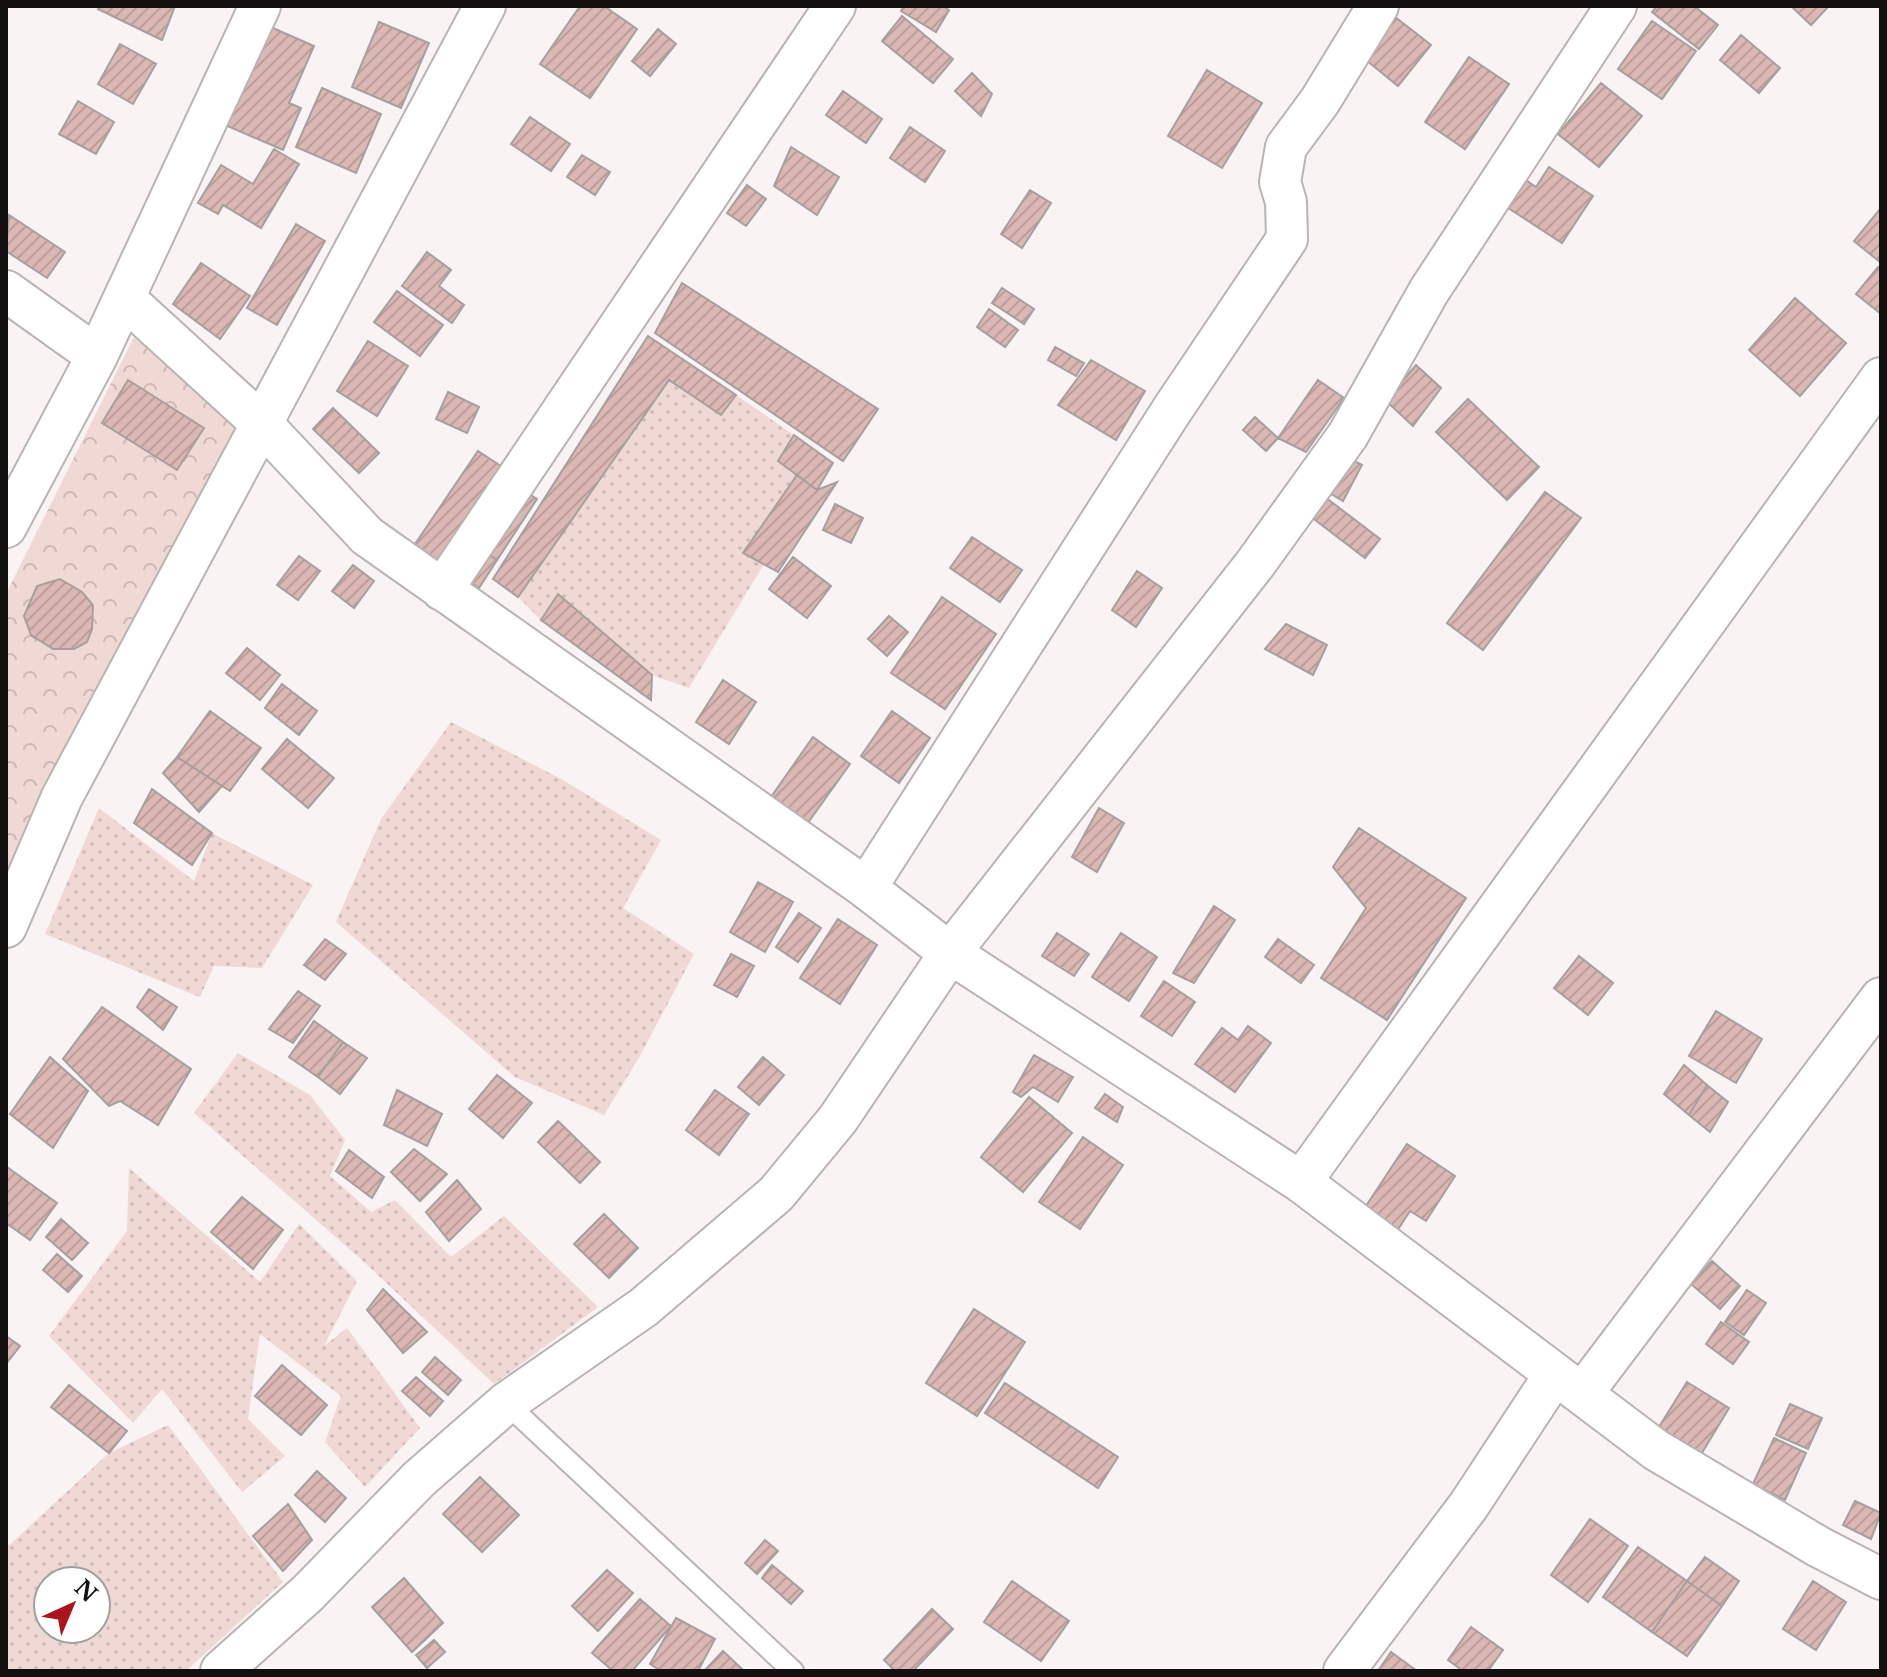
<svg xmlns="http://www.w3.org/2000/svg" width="1887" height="1677" font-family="'Libre Baskerville',serif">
	<defs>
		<pattern id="grass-dots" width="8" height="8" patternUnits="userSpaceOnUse" patternTransform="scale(2)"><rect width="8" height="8" fill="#f0d8d5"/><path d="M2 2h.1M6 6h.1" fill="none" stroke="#cdb8b6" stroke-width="1.8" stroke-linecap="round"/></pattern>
		<pattern id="forest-crowns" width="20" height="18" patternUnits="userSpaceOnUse" patternTransform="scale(2)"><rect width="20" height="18" fill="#f0d8d5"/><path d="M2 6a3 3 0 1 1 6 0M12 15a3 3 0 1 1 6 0" fill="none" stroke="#cdb8b6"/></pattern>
		<pattern id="building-hatch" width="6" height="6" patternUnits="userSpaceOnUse" patternTransform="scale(2)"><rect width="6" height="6" fill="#dcb8b4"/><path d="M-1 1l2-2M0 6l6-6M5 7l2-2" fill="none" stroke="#bc9d9a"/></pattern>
	</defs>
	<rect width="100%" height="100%" fill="#f9f3f3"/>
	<path fill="url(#grass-dots)" fill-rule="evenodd" d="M669,380l52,35 15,-20 58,40 -16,26 19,14 -33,89 -75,124 -37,-13 -93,-81 -18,26 -23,-23z
		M451,722l112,58 98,60 -38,68 71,46 -54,102 -36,59 -89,-38 -179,-155 45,-103z
		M99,808l95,73 18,-48 101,52 -51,83 -48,-2 -14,31 -155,-63z
		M238,1053l72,42 35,45 -15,36 41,36 24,-12 56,57 53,-41 94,91 -104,77 -131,-123 -169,-148z
		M129,1168l131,114 39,-58 58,57 -33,65 23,-18 73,100 -55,59 -40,-45 16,-46 -81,-62 -12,85 37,37 -43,36 -80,-103 -29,34 -84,-87 78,-105z
		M168,1425l115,157 -97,89h-180v-123l103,-95zM48,1581h48v48h-48z"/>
	<path fill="url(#forest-crowns)" d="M136,333l104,92 -234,481v-312z"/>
	<path fill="url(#building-hatch)" stroke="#a5a09f" stroke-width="2" d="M100,6h75l-13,34 -64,-31z
		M580,6h24l33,23 -47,69 -50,-34z
		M904,6h38l7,4 -13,22 -35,-21z
		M1657,6h37l24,19 -19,24 -47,-37z
		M1791,6h38l-18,19z
		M1390,13l41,32 -33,41 -38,-31z
		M902,16l51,43 -20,24 -51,-42z
		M1652,21l44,30 -34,48 -44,-30z
		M379,22l50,21 -28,65 -49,-21z
		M266,25l48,21 -25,57 12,5 -18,42 -60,-26z
		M658,29l18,15 -26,32 -18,-15z
		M1741,35l39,33 -21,25 -39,-33z
		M120,44l36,20 -23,40 -35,-20z
		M1469,57l40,27 -44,65 -40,-27z
		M1207,70l55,33 -40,65 -54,-32z
		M972,73l20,21 -11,22 -26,-25z
		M1601,83l41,33 -43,51 -41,-33z
		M322,88l59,26 -25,59 -60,-26z
		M843,91l39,28 -16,24 -40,-28z
		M78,101l36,21 -18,32 -37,-20z
		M530,117l40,27 -19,27 -40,-27z
		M910,127l35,24 -20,31 -35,-24z
		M791,147l48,30 -22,38 -43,-29z
		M274,149l25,15 -38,64 -38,-23 -5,9 -20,-11 23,-38 32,19z
		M582,155l28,17 -15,23 -28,-18z
		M1549,167l44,29 -31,47 -60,-39 18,-28 16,11z
		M747,185l19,14 -20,27 -19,-13z
		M1030,190l21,13 -29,45 -21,-14z
		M1880,209l1,1v53l-27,-22z
		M9,215l56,37 -18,26 -41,-27z
		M296,224l29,17 -48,84 -30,-17z
		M427,252l24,18 -12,16 25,19 -12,18 -50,-37z
		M201,263l49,33 -30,43 -47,-35z
		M1878,267l3,3v44l-25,-20z
		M682,283l196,126 -35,52 -188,-128z
		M1002,288l32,21 -10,15 -32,-21z
		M397,291l46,34 -23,31 -46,-34z
		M1795,298l51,45 -46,53 -51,-46z
		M989,309l29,21 -13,17 -28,-20z
		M648,336l88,59 -15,20 -52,-35 -151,217 -25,-18z
		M368,341l40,25 -31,50 -40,-25z
		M1055,347l29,16 -8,13 -28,-16z
		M1091,360l54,31 -29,49 -58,-35z
		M1416,365l25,23 -28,38 -27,-25z
		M128,380l76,48 -27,42 -75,-47z
		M1318,380l26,18 -38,54 -28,-14z
		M448,392l31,15 -12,26 -31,-14z
		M1468,399l71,68 -32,33 -71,-68z
		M333,408l46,45 -20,20 -46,-44z
		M1255,417l23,21 -12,13 -23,-21z
		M794,435l39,28 -16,27 -39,-29z
		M478,451l35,23 -65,97 -35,-24z
		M1346,457l16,8 -19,36 -15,-9z
		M797,475l20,15 20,-8 -59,90 -35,-19z
		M520,488l17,11 -40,61 -16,-11z
		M1545,492l36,26 -98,132 -36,-27z
		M1325,497l55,42 -15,19 -55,-42z
		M835,504l28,14 -12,25 -28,-13z
		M972,537l50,33 -22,32 -50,-34z
		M481,549l16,11 -18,28 -17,-11z
		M299,556l21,15 -22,29 -21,-15z
		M793,557l38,29 -24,32 -38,-29z
		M353,565l21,16 -20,27 -22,-17z
		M1137,571l25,17 -26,39 -24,-17z
		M60,579l22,13 11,13 -1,24 -5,13 -13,7h-21l-22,-14 -7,-19 13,-30z
		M558,594l94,81 -1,25 -110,-80z
		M942,597l54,37 -51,75 -54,-36z
		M889,616l19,16 -21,24 -19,-17z
		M1286,624l41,21 -14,30 -48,-26z
		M247,648l33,27 -20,25 -34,-27z
		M723,680l33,22 -27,42 -33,-22z
		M282,684l35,27 -18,24 -34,-27z
		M210,711l51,37 -31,43 -53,-34z
		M892,711l38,27 -31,45 -38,-27z
		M813,737l37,27 -43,60 -36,-27z
		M287,739l47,39 -26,30 -46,-39z
		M177,757l45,29 -23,26 -36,-39z
		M152,789l60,44 -20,32 -58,-42z
		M1099,808l25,15 -27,49 -25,-15z
		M1359,828l107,70 -79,122 -66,-42 45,-70 -33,-41z
		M758,882l35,20 -28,50 -35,-20z
		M1214,906l21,14 -41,63 -21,-10z
		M799,913l22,15 -23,34 -22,-15z
		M838,919l39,26 -37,59 -40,-26z
		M1057,933l32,21 -15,22 -32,-20z
		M1121,933l36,24 -28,44 -37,-24z
		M325,939l21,15 -21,26 -21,-15z
		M1278,939l36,26 -13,18 -36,-26z
		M731,954l23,12 -17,31 -23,-12z
		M1579,956l34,27 -25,32 -34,-27z
		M1164,981l31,21 -23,34 -31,-20z
		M149,989l28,18 -14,23 -26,-23z
		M298,991l22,15 -27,37 -24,-14z
		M102,1007l89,62 -33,56 -38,-24 -11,5 -46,-47z
		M1716,1011l46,28 -26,44 -47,-27z
		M314,1021l29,21 -25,35 -29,-20z
		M1248,1026l23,17 -36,49 -40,-28 27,-36 16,12z
		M343,1042l24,16 -27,36 -22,-17z
		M1034,1055l39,22 -15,25 -25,-15 -12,10 -8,-5z
		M50,1057l38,34 -35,57 -43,-34z
		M763,1057l21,18 -25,30 -21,-18z
		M1684,1065l23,20 -18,30 -25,-21z
		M497,1075l35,28 -29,35 -34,-29z
		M1707,1085l21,17 -18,30 -21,-17z
		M397,1090l45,24 -15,32 -43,-21z
		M715,1090l34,24 -30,41 -33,-25z
		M1105,1094l18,13 -6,15 -22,-14z
		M1029,1097l43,36 -49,59 -42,-35z
		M558,1121l42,41 -20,21 -42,-41z
		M1083,1137l40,28 -43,64 -41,-27z
		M1407,1144l48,32 -29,45 -16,-10 -15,23 -33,-22z
		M414,1149l33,25 -27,27 -29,-29z
		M349,1150l35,27 -12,21 -36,-27z
		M7,1167l50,36 -27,37 -24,-17z
		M457,1180l24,29 -32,32 -23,-29z
		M242,1197l41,33 -30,39 -42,-37z
		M604,1214l34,34 -29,30 -35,-34z
		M61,1219l27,24 -16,17 -26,-23z
		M57,1254l25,22 -14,16 -25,-22z
		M1712,1261l28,25 -20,23 -29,-25z
		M383,1289l44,43 -24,21 -36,-43z
		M1747,1290l19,13 -22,32 -19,-13z
		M974,1309l51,33 -48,74 -51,-33z
		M1721,1322l28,20 -16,22 -27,-20z
		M6,1336l14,10 -14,18z
		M435,1357l26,23 -13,15 -26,-23z
		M282,1365l45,40 -26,30 -46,-39z
		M416,1377l27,24 -13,15 -28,-25z
		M1687,1382l42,26 -27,45 -43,-26z
		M1005,1383l113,74 -20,31 -113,-75z
		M69,1385l58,46 -18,22 -58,-46z
		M1790,1404l32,14 -14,31 -32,-14z
		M1774,1438l32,15 -21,47 -32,-16z
		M317,1471l29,27 -21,24 -30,-27z
		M480,1477l39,38 -37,37 -39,-38z
		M1855,1501l26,12 -10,26 -28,-14z
		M288,1504l24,36 -29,31 -30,-35z
		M1590,1519l38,27 -40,56 -37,-27z
		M765,1540l13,11 -21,23 -12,-11z
		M1638,1547l49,34 -35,51 -49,-35z
		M1705,1557l34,24 -17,25 -35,-25z
		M772,1565l31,26 -12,13 -29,-26z
		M607,1570l26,23 -35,38 -26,-25z
		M404,1578l39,45 -31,29 -40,-45z
		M1012,1581l57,40 -28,40 -57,-39z
		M1687,1581l35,25 -35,50 -35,-24z
		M1813,1581l33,21 -30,48 -33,-21z
		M640,1599l31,27 -39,45h-19l-21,-18z
		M932,1609l21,20 -40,42h-18l-11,-11z
		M676,1618l39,21 -17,32h-37l-11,-7z
		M1471,1627l32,23 -15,21h-25l-15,-11z
		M434,1640l11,12 -18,16 -11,-13z
		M723,1651l21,20h-40z
		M1391,1652l26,19h-39z"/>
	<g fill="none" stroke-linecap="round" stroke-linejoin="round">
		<defs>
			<path id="lane" d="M506,1403l287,268"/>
			<path id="street" d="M6,291l91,65
				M124,298l139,127 104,111 499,352 84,65 351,229 355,268 163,97 62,32
				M6,527l91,-171 163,-350
				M442,590l393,-584
				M866,888l306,-478 115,-171 -1,-37 -6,-20 6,-35 34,-46 58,-95
				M6,927l56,-130 423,-791
				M1301,1182l580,-804
				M1582,1394l299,-396
				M221,1671l87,-78 111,-114 87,-76 138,-96 132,-113 62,-75 112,-166 305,-389 93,-129 81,-144 187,-285
				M1344,1671l125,-166 86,-131"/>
		</defs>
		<use href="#lane" stroke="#b9b4b3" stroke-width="24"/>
		<use href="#street" stroke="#b9b4b3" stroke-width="44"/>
		<use href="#lane" stroke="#fff" stroke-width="20"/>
		<use href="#street" stroke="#fff" stroke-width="40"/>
	</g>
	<rect width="1887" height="1677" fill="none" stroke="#121110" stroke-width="16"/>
	<g transform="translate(72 1605) rotate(44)"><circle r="38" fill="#ffffff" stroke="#a0a09f" stroke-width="2"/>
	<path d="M0-6L14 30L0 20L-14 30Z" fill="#a9141d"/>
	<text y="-12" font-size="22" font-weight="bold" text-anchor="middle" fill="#121110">N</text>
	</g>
</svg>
